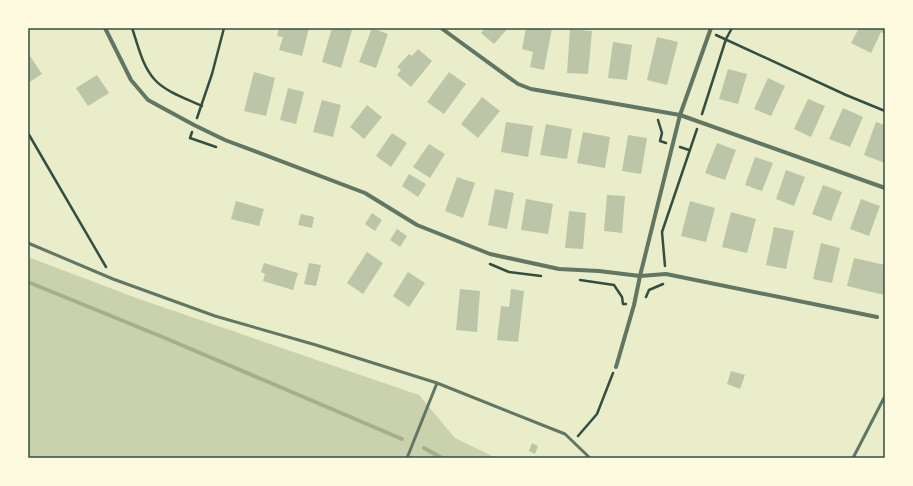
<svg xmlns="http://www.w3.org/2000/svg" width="913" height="486" font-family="Quicksand,sans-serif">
	<rect width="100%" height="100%" fill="#e9edc9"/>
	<path fill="#cad2ad" d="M28,257l111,42 280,96 36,43 41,20h-468z"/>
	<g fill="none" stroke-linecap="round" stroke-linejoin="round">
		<path stroke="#a3b18a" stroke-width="4" d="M28,282l137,56 237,101
			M424,448l18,10"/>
	</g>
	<path fill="#bcc5a7" d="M279,28h30l-7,28 -23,-6 4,-13 -6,-1z
		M332,28h12l8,2 -11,38 -19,-6z
		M372,28l16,6 -12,34 -17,-6z
		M485,28h23l-14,16 -13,-11z
		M526,28h26l-8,42 -14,-3 3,-15 -11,-3z
		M859,28h26v6l-4,-2 -10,21 -20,-10z
		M570,29l22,2 -4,43 -21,-1z
		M657,37l21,5 -11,43 -20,-5z
		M613,42l19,3 -5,35 -19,-2z
		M418,49l14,12 -21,26 -14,-12 4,-5 -4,-3 12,-13 3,2z
		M30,56l12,18 -14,9v-25z
		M728,69l19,5 -9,30 -19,-5z
		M254,72l21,6 -9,38 -22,-5z
		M449,72l17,12 -22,30 -17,-12z
		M97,75l12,18 -21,13 -12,-18z
		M768,78l17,8 -14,30 -17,-7z
		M288,88l16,4 -8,32 -16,-4z
		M482,97l18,14 -22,27 -17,-14z
		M808,99l17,7 -14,31 -17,-8z
		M322,100l19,5 -8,32 -20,-5z
		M367,105l15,12 -18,22 -14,-12z
		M843,108l20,9 -13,30 -21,-8z
		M506,122l27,4 -5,31 -27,-5z
		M876,122l9,3v38l-21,-8z
		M546,124l26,5 -5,30 -27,-4z
		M583,132l27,5 -5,31 -28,-5z
		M392,133l15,10 -16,24 -15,-11z
		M628,135l19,3 -6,36 -19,-3z
		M717,143l19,7 -11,30 -20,-7z
		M429,144l16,10 -15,24 -17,-11z
		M755,157l18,6 -11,28 -17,-6z
		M786,170l19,7 -11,29 -18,-7z
		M409,174l17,10 -8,13 -16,-11z
		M457,177l18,6 -12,35 -18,-7z
		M823,185l19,7 -11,29 -19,-7z
		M495,189l19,4 -7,36 -19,-4z
		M607,195l18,1 -3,37 -18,-2z
		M526,199l27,5 -5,30 -27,-4z
		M861,199l19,7 -11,30 -19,-7z
		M236,201l28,8 -5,17 -28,-7z
		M690,201l25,7 -9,34 -25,-6z
		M569,211l17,2 -3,36 -18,-1z
		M731,212l25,7 -9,34 -25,-6z
		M372,213l10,7 -7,11 -10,-7z
		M301,214l13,3 -2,11 -14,-3z
		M774,227l20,4 -8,38 -20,-4z
		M397,229l10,7 -7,11 -10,-7z
		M821,243l19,5 -8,35 -19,-4z
		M367,252l16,11 -20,31 -16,-11z
		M854,258l31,7 -1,30 -37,-9z
		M264,263l34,10 -5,17 -30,-9 2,-7 -4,-2z
		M309,263l12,2 -5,21 -12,-2z
		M408,272l17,11 -16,24 -16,-11z
		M460,289l20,2 -3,41 -21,-2z
		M511,289l13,2 -6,51 -21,-2 4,-34 8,1z
		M731,371l14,4 -5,14 -13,-5z
		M532,443l6,3 -3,8 -6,-3z"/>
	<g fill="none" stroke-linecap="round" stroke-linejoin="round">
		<path stroke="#344e41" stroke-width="2.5" d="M132,28c6,17 10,38 23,52 11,12 32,19 47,26
			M716,35l130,60 39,16
			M702,114l24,-75 6,-11
			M197,118l15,-44 12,-46
			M658,120l4,13 -2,8 6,2
			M192,132l-2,6 26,9
			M28,133l78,134
			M680,147l9,3
			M490,264l19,8 32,4
			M665,266l-3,-34 35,-103
			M580,280l34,5 8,12 1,7h3
			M646,297l3,-7 14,-6
			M578,436l19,-22 16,-41"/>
		<path stroke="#617663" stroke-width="3" d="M28,243l85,36 102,37 101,29 121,38 128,51 25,24
			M407,458l30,-75
			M853,458l32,-62"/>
		<path stroke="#617663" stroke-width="4" d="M105,28l26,52 17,20 46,25 31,15 140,53 52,32 73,29 69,15 40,2 41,5 26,-2 211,43
			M441,28l77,56 13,5 149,26 205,73
			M616,367l18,-62 6,-29 40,-161 31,-87"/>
	</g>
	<rect width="913" height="486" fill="none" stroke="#fefae0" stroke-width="58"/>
	<rect x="29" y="29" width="855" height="428" fill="none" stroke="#344e41" stroke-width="1.5"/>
</svg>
